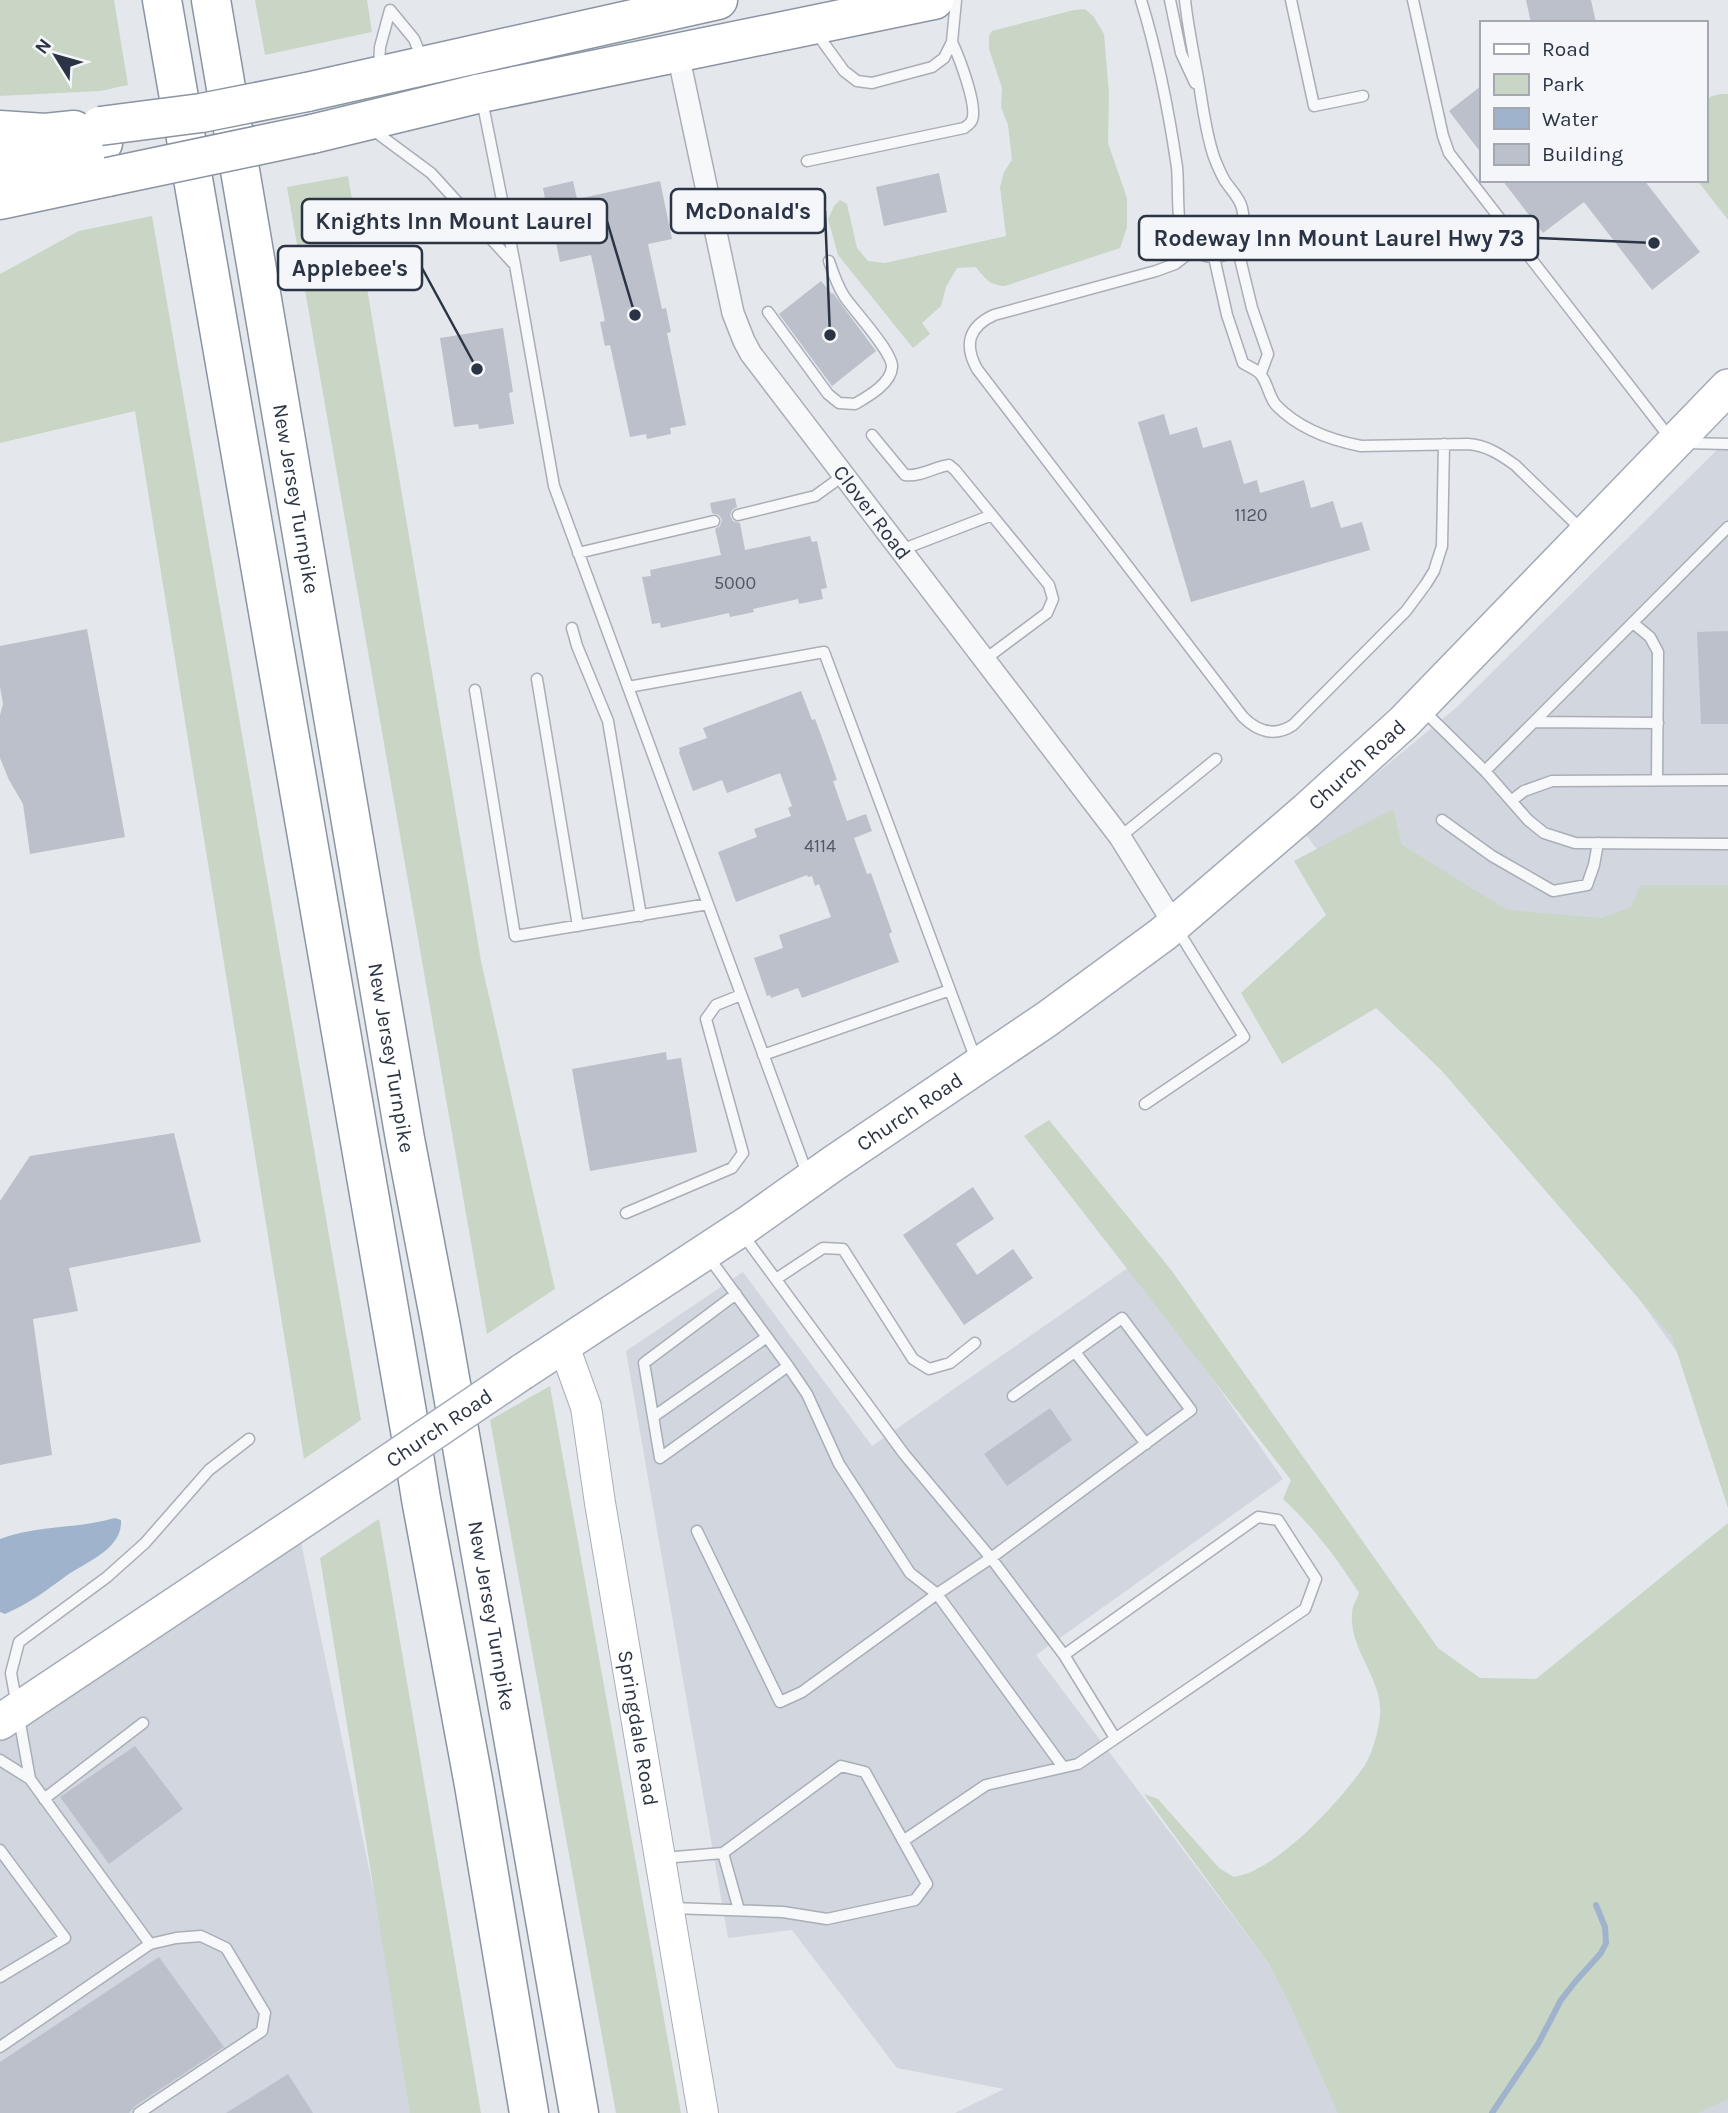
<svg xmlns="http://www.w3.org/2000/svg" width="1728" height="2113" font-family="Karla,sans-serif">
	<rect width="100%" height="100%" fill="#e4e7ec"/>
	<path fill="#d2d6de" d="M1728,439v984l-423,-590 152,-126z
		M1132,1265l151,214 -247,176 233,309 23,45 436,-464v568h-773l49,-24 -107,-21 -105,-138 -64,8 -102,-587 117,-79 129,174z
		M297,1523l123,590h-420v-391z"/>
	<path fill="#c9d6c5" d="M0,0h114l14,85 -28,6 -100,5z
		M255,0h112l5,32 -107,23z
		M1085,9l9,8 10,17 5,59 -1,50 19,55v29l-7,21 -115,38c-14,0 -21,-8 -29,-19l-19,1 -11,19 -5,19 -19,17 8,11 -17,14 -75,-93 -10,-36 6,-13 6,-6 7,4 10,44 11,13 17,2 121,-27 -6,-49 4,-15 8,-12 -4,-35 -7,-18 1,-19 -13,-39v-13l3,-5 82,-21z
		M1721,94h7v126l-31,-40h8v-79l7,-5z
		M348,176l133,785 74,328 -68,45 -200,-1147z
		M152,216l209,1204 -57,39 -169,-1048 -135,32v-169l79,-43z
		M1393,809l9,36 105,65 95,8 29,-11 10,-22h87v623l-56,-171 -231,-267 -65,-62 -94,56 -41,-71 85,-78 -32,-54z
		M1049,1120l123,151 266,377 42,30 56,1 192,-156v576l-30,14h-360l-46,-104 -23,-45 -125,-170 14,5 61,69 15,9c44,-7 106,-76 131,-112 8,-13 14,-36 15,-51 3,-35 -31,-64 -28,-101 0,-7 5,-14 7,-20 -22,-35 -46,-66 -76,-94l8,-19 -267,-344z
		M550,1386l131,727h-65l-126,-693z
		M379,1519l102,594h-71l-90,-555z"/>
	<path fill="#9fb4cc" d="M115,1518l6,2c2,29 -35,42 -55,56 -20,15 -38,28 -61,38l-5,-2v-73c37,-14 77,-10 115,-21z"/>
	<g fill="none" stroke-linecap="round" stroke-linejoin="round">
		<path stroke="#9fb4cc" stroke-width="6" d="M1492,2113l46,-69 23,-44 14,-18 26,-29 5,-10 -1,-16 -9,-22"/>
	</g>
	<path fill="#bbc0ca" d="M1526,0h65l5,23h-65z
		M1481,86v67l-32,-42z
		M939,173l8,39 -63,14 -8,-39z
		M1502,180h142l56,72 -48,38 -68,-88 -41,31z
		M573,181l4,18 83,-18 12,58 -24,5 14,65 4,-1 5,24 -4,1 19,92 -16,3 1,6 -24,5 -1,-5 -16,3 -20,-92 -5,1 -5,-24 5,-1 -14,-66 -31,7 -10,-49 -2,1 -5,-26z
		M821,281l11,13 1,-1 43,58 -44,35 -53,-72z
		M503,328l10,64 -4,1 5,31 -35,5 -1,-5 -24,3 -14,-89z
		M1164,414l6,21 27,-8 6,21 28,-8 13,44 13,-4 3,13 44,-13 7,28 22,-7 8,27 21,-6 8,28 -179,52 -53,-180z
		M735,498l2,9 -5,3 -2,6 3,5 7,2 5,27 65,-14 2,6 5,-1 10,47 -6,1 2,10 -24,5 -1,-5 -45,10 1,3 -24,5 -1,-4 -68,15 -1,-5 -8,1 -10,-47 9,-1 -1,-6 71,-15 -6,-26 5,-3 2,-6 -3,-5 -7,-2 -2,-10z
		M87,629l38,208 -95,17 -7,-50 -14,-24 -9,-22v-43l3,-11 -3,-17v-41z
		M1728,631v93h-27l-4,-92z
		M801,691l11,29 3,-1 9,24 13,37 -4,1 14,40 19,-7 6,17 -18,7 13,36 4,-1 21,59 -3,2 10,28 -97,36 -4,-10 -27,10 -1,-3 -3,1 -13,-38 29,-10 -4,-13 52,-18 -12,-33 -4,2 -3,-10 -4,1 -1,-2 -71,27 -18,-50 39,-15 -3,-8 37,-13 -3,-8 4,-2 -12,-33 -53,20 -5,-13 -29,11 -14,-39 1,-1 -1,-3 28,-10 -4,-10z
		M666,1052l1,8 14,-2 16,94 -107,19 -18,-102z
		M174,1133l27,109 -132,26 9,43 -45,8 19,136 -52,10v-264l30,-45z
		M973,1187l21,32 -38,25 21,31 36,-26 20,29 -69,47 -61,-90z
		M1050,1408l22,32 -65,46 -23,-32z
		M135,1746l48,63 -74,55 -49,-67z
		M159,1957l65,90 -89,59 -6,7h-129v-51z
		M288,2074l25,39h-87z"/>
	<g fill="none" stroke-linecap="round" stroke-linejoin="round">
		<defs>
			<path id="lane" d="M1141,0c16,52 28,113 36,167 2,20 -1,57 7,73 3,7 10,11 16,14 31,13 49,-18 42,-46 -2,-10 -11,-18 -17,-27 -4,-7 -8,-16 -11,-24 -8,-23 -11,-49 -15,-73 -5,-28 -11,-56 -14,-84
				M1170,0l11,53 14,30
				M1291,0l23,106 49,-10
				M1413,0l30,136 6,17 221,285
				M815,31l29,40 13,10 15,2 60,-16 12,-9 8,-16 4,-42
				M379,67l1,-20 10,-37 24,29 9,22
				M482,100l33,165 39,221 254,690
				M373,130l58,43 82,90
				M807,161l157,-33c3,-2 7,-5 8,-8 6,-14 -13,-63 -20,-78
				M1237,246l15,62 16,46 -7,19
				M1193,250l-18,14 -19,7 -162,44c-26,12 -30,30 -17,54l266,348c15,15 32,20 50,8l113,-114 20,-27 8,-13 8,-25 2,-102
				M1214,257l13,58 16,48c6,4 15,7 18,12 7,9 8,22 15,30 22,23 54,35 85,41l107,-2c18,1 33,11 47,21l67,65
				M768,312l60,82 11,9 16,1c12,-7 36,-20 37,-37 1,-15 -38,-56 -48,-71 -7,-11 -11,-23 -15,-35
				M872,435l33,40c16,2 29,-8 44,-10l6,5 94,115 4,14 -6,14 -63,47
				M1685,443l43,1
				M738,515l77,-19 29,-21
				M901,550l91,-35
				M578,553l136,-32
				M1633,623l17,14 8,15 -1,128
				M572,628l5,18 31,75 33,195
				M537,679l41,247
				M628,687l196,-35 152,408
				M475,690l40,246 193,-32
				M1424,711l61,60 243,-244
				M1534,722l124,1
				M1485,771l43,49 16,13 31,10 153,1
				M1511,801l13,-10 28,-10 176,-1
				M1442,820l50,36 61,35 34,-6 7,-20 4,-22
				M1120,837l96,-78
				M763,1055l187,-65
				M1145,1104l99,-67 -67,-108
				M626,1213l106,-45 11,-15 -37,-134 10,-14 25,-10
				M741,1232l163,222 87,104 200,-148 -69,-92 -109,78
				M707,1255l81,111 -128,92 -16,-95 92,-69
				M776,1279l47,-31 20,1 70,110 16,10 21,-6 25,-20
				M1075,1352l71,92
				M788,1366l19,28 32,70 71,109 27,21 54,-36 73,97 194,-138 20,3 38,59 -11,30 -227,155 -92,21 -83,56
				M653,1417l114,-80
				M697,1531l83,171 22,-10 135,-98 126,173
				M1064,1655l51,83
				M0,1760l30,19
				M44,1799l99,-76
				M0,1850l65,88 -65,39
				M723,1853l16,57
				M663,1858l60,-5 118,-87 24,6 62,112 -12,16 -88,19 -44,-7 -111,-4
				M150,1944l-120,-165 -19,-106 8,-31 88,-65 38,-34 64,-73 40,-31
				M0,2047l150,-103 26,-6 25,-2 25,12 39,65 -3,18 -123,82"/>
			<g id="street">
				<path id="s1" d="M678,54l55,259 11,28 7,13 369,483 54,87"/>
			</g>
			<g id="secondary">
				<path id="s2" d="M564,1346l22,61 14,96 103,610"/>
			</g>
			<g id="primary">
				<path id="s3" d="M522,1372l226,-148 86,-61 213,-144 116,-85 143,-123 98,-89 324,-335"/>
				<path d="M0,1722l373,-249"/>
			</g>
			<g id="highway">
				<path d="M162,0l248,1430 11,69 53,286 55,328"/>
				<path id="s4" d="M211,0l194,1139 36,188 138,786"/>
				<path d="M307,92l411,-92"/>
				<path d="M0,130l45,3 29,-3"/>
				<path d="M312,134l169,-41 453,-93"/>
				<path d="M0,164l103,-21"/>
				<path d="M0,200l108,-23"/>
			</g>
		</defs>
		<use href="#lane" stroke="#a9aeb7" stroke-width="13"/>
		<use href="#street" stroke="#a9aeb7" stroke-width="24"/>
		<use href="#secondary" stroke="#a9aeb7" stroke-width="32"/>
		<use href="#primary" stroke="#a3abb8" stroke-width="38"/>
		<use href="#highway" stroke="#8b94a3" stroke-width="41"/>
		<use href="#lane" stroke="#f7f8fa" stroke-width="10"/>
		<use href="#street" stroke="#f7f8fa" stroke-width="21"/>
		<use href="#secondary" stroke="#fff" stroke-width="30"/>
		<use href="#primary" stroke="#fff" stroke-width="35"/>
		<use href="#highway" stroke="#fff" stroke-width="38"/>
		<defs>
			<g id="primary-bridge">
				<path id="s5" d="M373,1473l149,-101"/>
			</g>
			<path id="highway-bridge" d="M100,126l101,-13 106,-21
				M108,177l204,-43"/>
		</defs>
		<use href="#primary-bridge" stroke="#a3abb8" stroke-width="38" stroke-linecap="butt"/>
		<use href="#highway-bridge" stroke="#8b94a3" stroke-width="41" stroke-linecap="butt"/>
		<use href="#primary-bridge" stroke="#fff" stroke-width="35"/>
		<use href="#highway-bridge" stroke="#fff" stroke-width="38"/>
	</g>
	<g text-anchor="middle" stroke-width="6" stroke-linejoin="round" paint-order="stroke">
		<g font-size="18" fill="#4f5766">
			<text x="1251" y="521">1120</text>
			<text x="735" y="589">5000</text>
			<text x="820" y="852">4114</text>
		</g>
		<g font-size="21" fill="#2b3445" stroke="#f4f6f9">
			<text dy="7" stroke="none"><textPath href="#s4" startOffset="506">New Jersey Turnpike</textPath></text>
			<text dy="7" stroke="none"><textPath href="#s1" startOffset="509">Clover Road</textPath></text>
			<text dy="7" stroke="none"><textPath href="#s3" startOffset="1034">Church Road</textPath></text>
			<text dy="7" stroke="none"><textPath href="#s4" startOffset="1073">New Jersey Turnpike</textPath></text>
			<text dy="7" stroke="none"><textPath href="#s3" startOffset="467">Church Road</textPath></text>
			<text dy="7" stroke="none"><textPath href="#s5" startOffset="80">Church Road</textPath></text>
			<text dy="7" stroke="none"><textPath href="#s4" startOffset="1640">New Jersey Turnpike</textPath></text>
			<text dy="7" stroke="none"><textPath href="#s2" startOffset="390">Springdale Road</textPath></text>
		</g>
	</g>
	<path fill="none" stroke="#2b3445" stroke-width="2.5" d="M830 335L825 211M635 315L607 221M1654 243L1538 238M477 369L422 268"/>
	<g fill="#2b3445" stroke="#f4f6f9" stroke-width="2.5">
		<circle cx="830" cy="335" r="7"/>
		<circle cx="635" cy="315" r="7"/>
		<circle cx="1654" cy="243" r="7"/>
		<circle cx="477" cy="369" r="7"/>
	</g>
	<g fill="#f4f6f9" stroke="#2b3445" stroke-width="2.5">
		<rect x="671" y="189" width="154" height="44" rx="7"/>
		<rect x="302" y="199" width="305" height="44" rx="7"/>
		<rect x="1139" y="216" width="399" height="44" rx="7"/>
		<rect x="278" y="246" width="144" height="44" rx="7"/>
	</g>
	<g font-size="23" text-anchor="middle" font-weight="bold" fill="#2b3445">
		<text x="748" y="219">McDonald's</text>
		<text x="454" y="229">Knights Inn Mount Laurel</text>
		<text x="1339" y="246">Rodeway Inn Mount Laurel Hwy 73</text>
		<text x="350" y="276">Applebee's</text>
	</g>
	<rect x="1480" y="21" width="228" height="161" fill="#f4f6f9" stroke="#a4a8b1" stroke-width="2"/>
	<rect x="1494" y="44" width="35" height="10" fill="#ffffff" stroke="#a4a8b1" stroke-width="2"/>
	<text x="1542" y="56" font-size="21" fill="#2b3445">Road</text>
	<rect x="1494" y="74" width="35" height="21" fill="#c9d6c5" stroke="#a4a8b1" stroke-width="2"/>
	<text x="1542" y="91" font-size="21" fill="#2b3445">Park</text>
	<rect x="1494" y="108" width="35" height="21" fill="#9fb4cc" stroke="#a4a8b1" stroke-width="2"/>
	<text x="1542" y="126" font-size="21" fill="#2b3445">Water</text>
	<rect x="1494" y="144" width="35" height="21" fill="#bbc0ca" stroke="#a4a8b1" stroke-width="2"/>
	<text x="1542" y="161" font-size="21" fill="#2b3445">Building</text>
	<g transform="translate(56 56) rotate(307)" stroke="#f4f6f9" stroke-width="5" paint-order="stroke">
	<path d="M0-5L12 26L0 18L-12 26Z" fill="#2b3445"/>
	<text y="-10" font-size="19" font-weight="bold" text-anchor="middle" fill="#2b3445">N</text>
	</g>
</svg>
